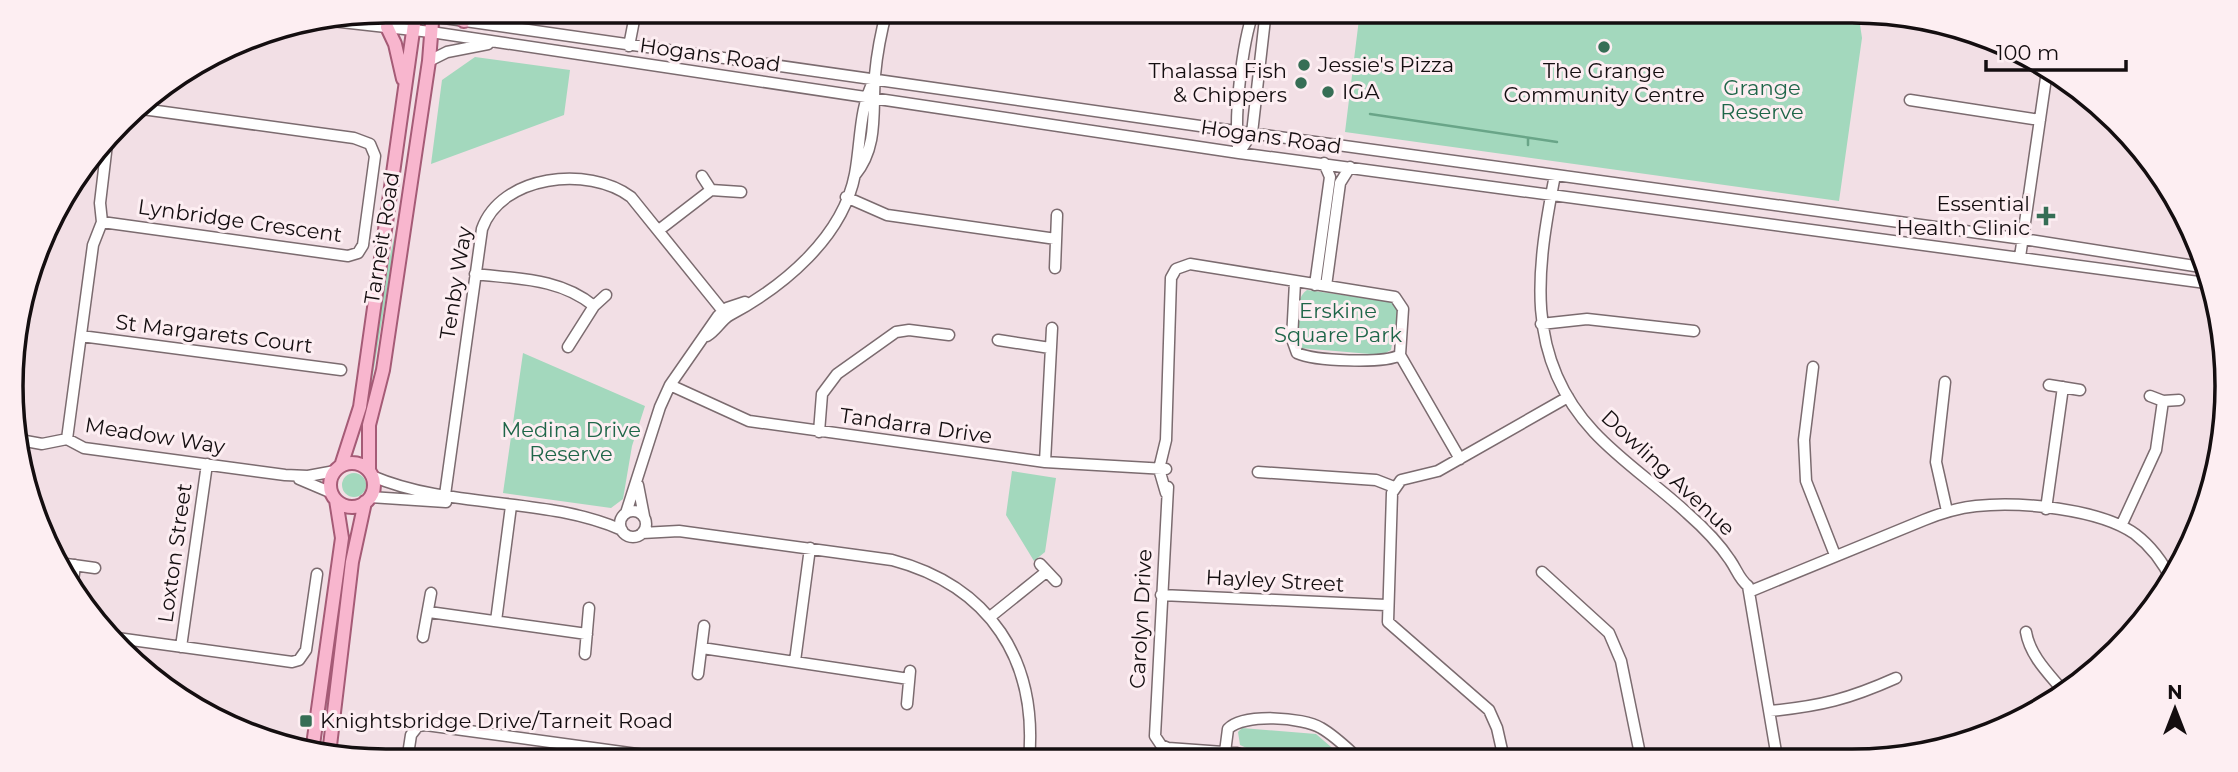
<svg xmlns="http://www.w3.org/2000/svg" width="2238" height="772" font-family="Montserrat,sans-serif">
	<rect width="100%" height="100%" fill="#f2dfe5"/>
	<path fill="#a3d8bd" d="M1360,11h498l4,27 -23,163 -494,-69z
		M475,57l95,13 -6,45 -133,49 11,-84z
		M401,207l-34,203h-3l15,-105z
		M1307,290l86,12 5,9 -7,39 -9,5 -82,-7c-8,-13 -6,-50 7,-58z
		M523,353l122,53 -13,40 -9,53 -12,9 -108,-15z
		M1012,471l44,7 -11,74 -11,9 -28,-46z
		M342 485a12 12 0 1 1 24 0a12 12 0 1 1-24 0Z
		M339,579l4,1c-2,49 -9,96 -20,143l-4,-2z
		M1242,728l74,6 29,25 -72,1 -33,-15 -2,-13z"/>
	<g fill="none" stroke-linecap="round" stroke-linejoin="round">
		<path stroke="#69a588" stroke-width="2.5" d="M1370,114l187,28
			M1528,138v7"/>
		<defs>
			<path id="minor" d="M388,10l847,121 788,108 178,28
				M1229,10l27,7
				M332,21l99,11 808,121 967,130
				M629,46l7,-36
				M429,61l18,-9 41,-8
				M1910,100l130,20
				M1239,153l13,-20 14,-123
				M1239,153c-6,-33 3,-110 15,-143
				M855,175c24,-29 17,-65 20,-100 2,-22 6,-43 12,-65
				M1555,175c-18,93 -32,181 39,257 28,30 63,53 93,81 16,14 31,29 43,47 7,10 9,19 18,26l29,172
				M702,176l9,14
				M846,197l41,18 169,24
				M102,222l246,34 10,-3 5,-8 12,-89 -5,-12 -16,-6 -219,-30
				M659,230l52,-40 30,2
				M2020,257l27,-186
				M1055,268l2,-53
				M475,274c43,5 85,4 119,32
				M1295,282l-3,57 5,14c17,8 87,11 103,2
				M1315,285l15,-108 -6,-14
				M1326,286l14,-103 10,-16
				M1541,324l46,-5 107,12
				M81,336l260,34
				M707,336c10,-6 14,-16 23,-21 54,-29 113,-78 125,-141 6,-32 4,-66 19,-94
				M998,340l52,8
				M568,347l26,-41 12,-11
				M1813,367l-9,73 2,41 29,74
				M1945,382l-9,80 11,49
				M670,385l79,36 296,41 121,7
				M2049,385l31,5
				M2150,396l13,5 16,-1
				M819,432l3,-38 15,-20 59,-42 13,-2 40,5
				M67,439l26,-194 9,-23 -2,-19 7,-59
				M20,440l22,4 25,-5 17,9 201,27 23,1 27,-5
				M1045,462l7,-134
				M1258,472l118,8 18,7
				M372,476c80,34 173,20 250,54
				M299,479l33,14
				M638,485l6,31
				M1168,487l-13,249 6,9 7,3 69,5 19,7
				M1166,493l-7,-24 7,-29 5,-162 5,-9 14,-5 205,33 8,12 -3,46 60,104
				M370,497l76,5
				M444,502l38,-273c19,-54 106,-64 149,-32l96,119
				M2046,509l17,-122
				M620 524a13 13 0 1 1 26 0a13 13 0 1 1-26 0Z
				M626,513l34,-106 10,-22 48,-69 9,-8 18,-6
				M2121,526l35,-76 7,-49
				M642,533l37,-2 213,29c98,26 146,100 137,200
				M59,563l36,5
				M1040,564l16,17
				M1542,572l67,61 12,28 20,98
				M2167,572l14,-7
				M72,590l3,-25
				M1751,591l173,-71c17,-7 34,-12 52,-14 43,-5 124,3 159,28 17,13 28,28 37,47
				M1161,595l225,10
				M429,612l158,22
				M990,617l56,-45
				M496,621l15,-115
				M2026,632c4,24 23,42 38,60
				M423,637l8,-44
				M117,638l175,24 7,-2 7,-10 11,-76
				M181,647l26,-183
				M702,648l207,31
				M585,654l4,-46
				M795,661l15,-113
				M698,674l6,-48
				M907,704l3,-33
				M1770,711c51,-5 79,-12 126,-33
				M1225,752l3,-23c15,-16 75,-12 93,-1 14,8 27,21 38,31
				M1504,759l-7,-31 -8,-18 -101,-88 4,-129 9,-13 37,-9 130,-74
				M407,761l4,-26 7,-9 8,-1 262,36"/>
			<path id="major" d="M454,10l10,11
				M387,27l8,17 8,35
				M330 485a22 22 0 1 1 44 0a22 22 0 1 1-44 0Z
				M341,466l19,-59 56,-397
				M369,471v-46l14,-55 46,-309 4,-51
				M312,752l30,-214 -6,-38
				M329,754l23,-192 13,-60"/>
		</defs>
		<use href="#minor" stroke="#7b6b6f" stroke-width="13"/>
		<use href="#major" stroke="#a55b76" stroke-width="16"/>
		<use href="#minor" stroke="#fff" stroke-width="10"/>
		<use href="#major" stroke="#f8b6ce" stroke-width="12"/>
	</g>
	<g fill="#366e55" stroke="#fdeef2" stroke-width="2.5">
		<circle cx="1604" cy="47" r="7"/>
		<circle cx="1304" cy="65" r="7"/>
		<circle cx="1301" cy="83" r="7"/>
		<circle cx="1328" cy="92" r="7"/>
		<path d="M2042.5 205.5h7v7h7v7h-7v7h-7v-7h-7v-7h7z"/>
		<rect x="299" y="714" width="14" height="14" rx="3.5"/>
	</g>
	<g text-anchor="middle" stroke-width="6" stroke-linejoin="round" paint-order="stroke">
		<g font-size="21" fill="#140e10" stroke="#fdeef2">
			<text transform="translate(710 55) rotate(8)" y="7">Hogans Road</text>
			<text transform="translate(1271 137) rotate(8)" y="7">Hogans Road</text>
			<text transform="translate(240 221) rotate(8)" y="7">Lynbridge Crescent</text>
			<text transform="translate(382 238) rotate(-81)" y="7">Tarneit Road</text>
			<text transform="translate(456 283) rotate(-81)" y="7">Tenby Way</text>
			<text transform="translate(214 334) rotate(7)" y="7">St Margarets Court</text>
			<text transform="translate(916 426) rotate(8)" y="7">Tandarra Drive</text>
			<text transform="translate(155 436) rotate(9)" y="7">Meadow Way</text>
			<text transform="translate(1668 473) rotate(43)" y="7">Dowling Avenue</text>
			<text transform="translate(175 553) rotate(-82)" y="7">Loxton Street</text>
			<text transform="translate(1275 581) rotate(3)" y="7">Hayley Street</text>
			<text transform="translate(1141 619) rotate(-87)" y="7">Carolyn Drive</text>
		</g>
		<g font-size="21" fill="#140e10" stroke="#fdeef2" text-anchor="start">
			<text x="1318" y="72">Jessie's Pizza</text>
			<text x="1287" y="78" text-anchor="end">Thalassa Fish<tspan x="1287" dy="24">&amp; Chippers</tspan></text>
			<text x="1604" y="78" text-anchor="middle">The Grange<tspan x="1604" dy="24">Community Centre</tspan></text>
			<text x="1342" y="99">IGA</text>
			<text x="2030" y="211" text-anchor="end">Essential<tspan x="2030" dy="24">Health Clinic</tspan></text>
			<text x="320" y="728">Knightsbridge Drive/Tarneit Road</text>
		</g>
		<g font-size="21" fill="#1f6649" stroke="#fdeef2">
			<text x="1762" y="95">Grange<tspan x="1762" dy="24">Reserve</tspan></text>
			<text x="1338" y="318">Erskine<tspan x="1338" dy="24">Square Park</tspan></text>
			<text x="571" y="437">Medina Drive<tspan x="571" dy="24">Reserve</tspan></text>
		</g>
	</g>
	<path d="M0 0H2238V772H0ZM386 23H1852A363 363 0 0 1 2215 386V386A363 363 0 0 1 1852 749H386A363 363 0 0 1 23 386V386A363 363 0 0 1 386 23Z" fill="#fdeef2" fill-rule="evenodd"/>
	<path fill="none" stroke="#140e10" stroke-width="3.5" d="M386 23H1852A363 363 0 0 1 2215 386V386A363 363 0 0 1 1852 749H386A363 363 0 0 1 23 386V386A363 363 0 0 1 386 23Z"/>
	<g transform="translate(2175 709)" stroke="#fdeef2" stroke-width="5" paint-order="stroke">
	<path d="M0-5L12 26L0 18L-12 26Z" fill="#140e10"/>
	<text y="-10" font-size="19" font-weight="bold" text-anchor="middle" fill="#140e10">N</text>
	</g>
	<path d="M1986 60v10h140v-10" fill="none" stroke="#140e10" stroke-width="3.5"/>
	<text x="1996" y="60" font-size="21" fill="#140e10" stroke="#fdeef2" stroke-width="5" paint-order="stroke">100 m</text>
</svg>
